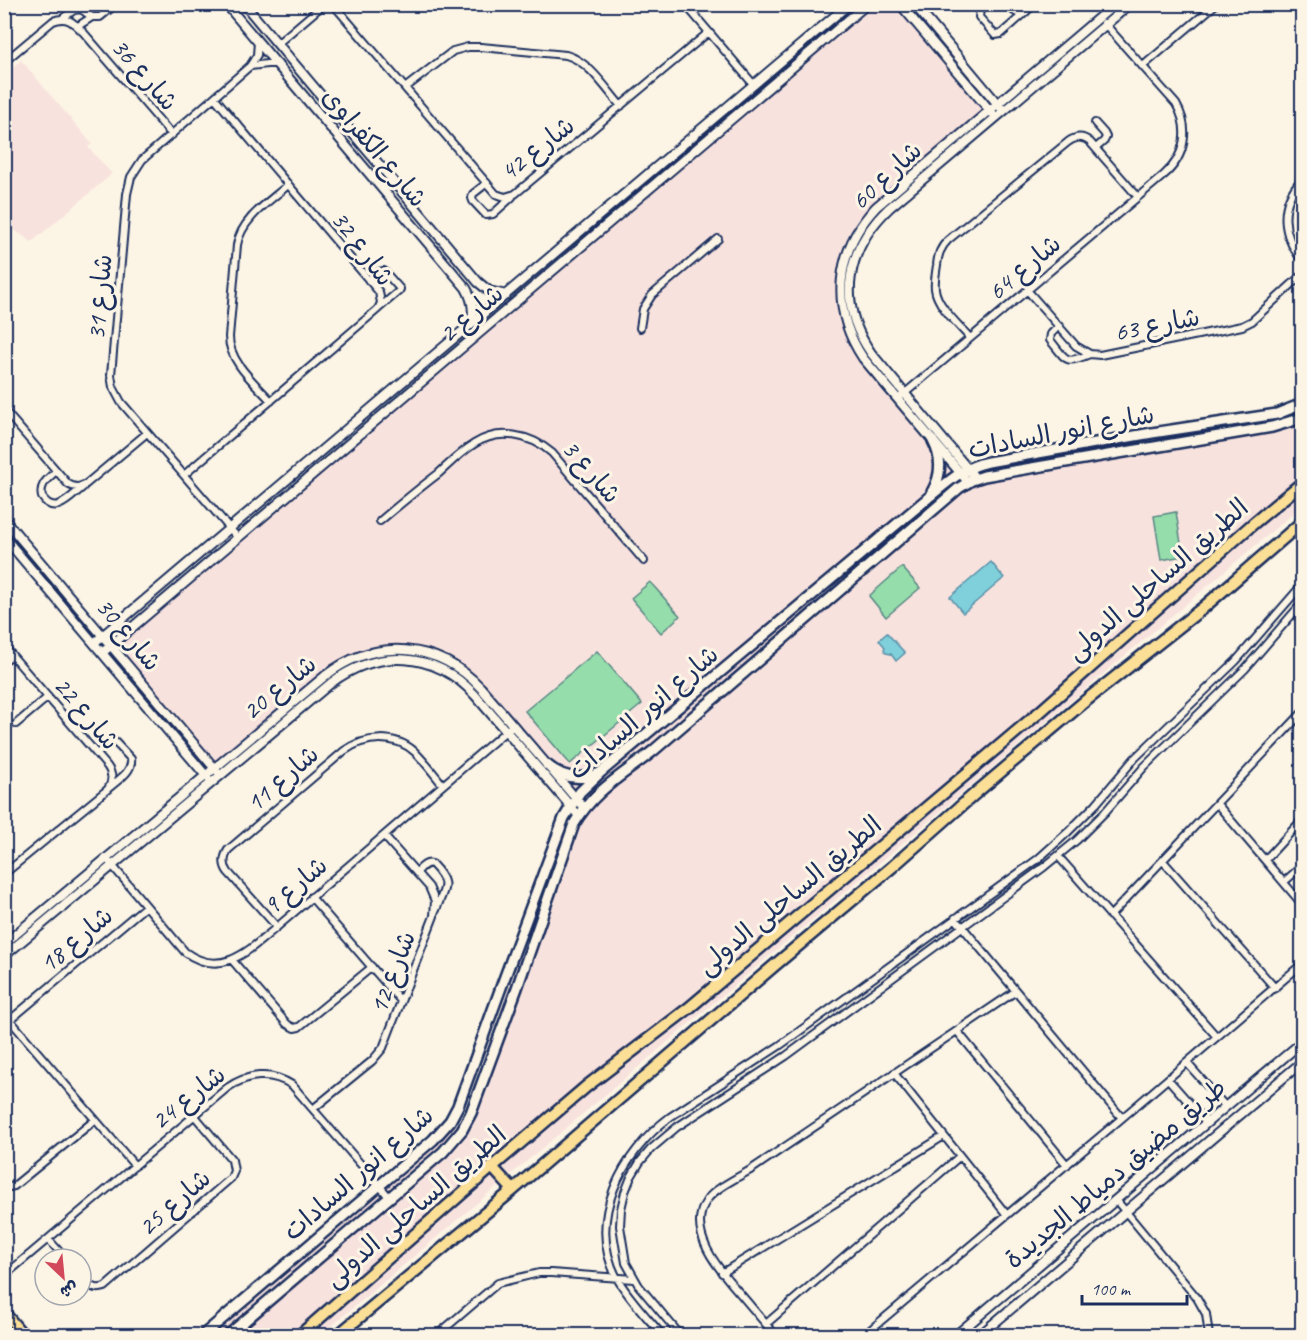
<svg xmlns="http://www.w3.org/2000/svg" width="1307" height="1340" font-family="Caveat,'Playpen Sans Arabic',sans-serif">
	<rect width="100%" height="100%" fill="#fcf5e5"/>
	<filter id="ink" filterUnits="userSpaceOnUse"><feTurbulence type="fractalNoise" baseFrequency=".0167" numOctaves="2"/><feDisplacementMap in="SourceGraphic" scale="12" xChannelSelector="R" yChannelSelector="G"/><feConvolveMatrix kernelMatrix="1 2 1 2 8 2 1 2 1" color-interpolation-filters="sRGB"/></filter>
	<g filter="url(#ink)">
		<path fill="#f8e2dd" d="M858,5h49l89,106 -121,105 -13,17 -8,16 -6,18 -3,17 1,18 3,18 7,17 9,16 102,121 55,-13 256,-41 15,-4 9,-4v94l-981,829h-108l234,-200 11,-13 10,-18 99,-281 8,-16 -101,-120 -18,-15 -27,-14 -19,-4h-19l-18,3 -26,10 -33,23 -102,84 -109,-129z
			M21,60l71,84 -4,3 24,27 -80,68 -27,-18v-149z"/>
		<path fill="#95ddab" stroke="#588684" stroke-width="1.5" d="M1176,512l7,44 -22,4 -7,-44z
			M902,567l18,21 -34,29 -17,-21z
			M650,582l30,34 -19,17 -30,-35z
			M597,651l45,53 -72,60 -45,-53z"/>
		<path fill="#80d0db" stroke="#5890a9" stroke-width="1.5" d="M991,562l13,16 -41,35 -13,-16z
			M887,633l18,20 -9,8 -5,-7 -5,-1 -2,-4 1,-2 -6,-7z"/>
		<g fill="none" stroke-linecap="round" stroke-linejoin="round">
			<defs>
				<path id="minor" d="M333,4l163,190 9,3 10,-3 194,-162
					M685,4l69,81
					M985,4l-5,5 -1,8 16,18 6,-1 26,-23
					M1007,4c11,14 16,11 28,0
					M63,18l11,-8 7,-1 11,8
					M78,26l14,-9h8l16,-13
					M277,44l47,-40
					M4,62l49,-41c15,-6 21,2 31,12l88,102
					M251,66l16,-2h11
					M1143,66l73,-62
					M405,88l48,-37 15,-4h13l85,8c23,6 40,34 55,51
					M1095,123l9,10 2,4 -2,4 -8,7
					M1302,179c-23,25 -21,55 0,81
					M487,183l-14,11 -1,4 1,3 13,14 7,-1 19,-17
					M369,281l10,-9 5,-1 16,18 -1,2 -20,17
					M1027,290l49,56 14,8 10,1 142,-29 10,-5 50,-46
					M1059,326l-8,8 -1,6c17,20 14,25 40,14
					M640,328l3,-19 9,-14 66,-56
					M970,338c-11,-13 -33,-32 -35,-49 -1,-8 1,-16 2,-24 1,-10 3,-17 11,-25l120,-98c8,-6 15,-6 22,0l48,55
					M898,399l266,-224c22,-19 26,-47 12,-71l-72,-81
					M271,401c-16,-18 -42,-39 -42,-64l8,-92c4,-26 33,-44 51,-60
					M4,410l64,74c6,4 12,4 18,0l61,-51
					M56,471c-8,8 -17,13 -14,26 13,20 28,0 41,-10
					M184,475l194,-166 3,-6 -2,-11 -164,-194
					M380,521c19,-16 38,-32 58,-47 11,-10 23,-22 36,-30 25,-16 56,-10 78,9l92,108
					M238,538l-117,-136 -8,-15 -2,-12 16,-181 4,-17 11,-17 108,-94 7,-11 1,-13
					M4,646l103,120c6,8 6,15 1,23l-104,85
					M4,661l8,-6
					M16,724l32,-27
					M97,754l12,-11 6,-1 16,17c2,12 -12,20 -21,28
					M1217,804l85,100
					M1058,856l159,181
					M106,858l79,94c37,27 64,-2 92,-25l236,-202
					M1265,860l37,-40
					M1163,861l112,127
					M417,872c4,-4 8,-10 15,-8 19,20 13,22 4,46
					M1284,882l18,-16
					M311,897l90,104
					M1110,916l192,-203
					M955,918l167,200
					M277,927l-49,-55c-5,-7 -5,-14 0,-22l116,-99c21,-15 51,-17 71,1 10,10 19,22 28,33
					M232,960l55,64 7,4 5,-1 73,-60
					M10,1020l125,146
					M4,1025l142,-119
					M957,1031l110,134
					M1187,1063l39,44
					M894,1073l113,142
					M1168,1079l39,44
					M313,1109l59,-48 11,-13 51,-132 1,-15 -6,-14 -45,-51
					M4,1188l10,-2 81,-66
					M1116,1200l81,98 9,16 3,22
					M48,1239l18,20
					M722,1273l222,-137
					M4,1276l223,-188c20,-14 44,-17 65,-3l98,113
					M81,1276c7,9 12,15 24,11l126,-109 3,-7 -2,-11 -38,-45
					M766,1324l194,-168
					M436,1336l62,-53 41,-10h12l83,6
					M663,1336c-16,-19 -34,-37 -46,-58 -31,-59 5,-125 53,-161l109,-71 259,-187 30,-27 28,-28 39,-46 101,-97 66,-76
					M681,1336l-42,-50 -13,-23 -6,-37 1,-17 4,-17 6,-15 9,-15 11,-13 26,-22 109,-71 258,-189 33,-27 28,-28 39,-45 101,-98 57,-66
					M776,1336c-11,-13 -22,-26 -33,-39 -20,-23 -59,-64 -36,-97 8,-12 32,-23 45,-31l264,-178
					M863,1336l259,-218 180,-154"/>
				<path id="tertiary" d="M226,4l240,284c7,12 9,23 5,37
					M244,4l234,278 11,9 17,4
					M900,4l92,109
					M914,4l87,104
					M976,479l-105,-126c-35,-50 -25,-104 18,-145l241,-204
					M968,482l-105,-124c-33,-50 -28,-107 13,-151l239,-203
					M4,519l212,251
					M4,537l203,240
					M94,643l755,-639
					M102,653l765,-649
					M4,944l321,-268c50,-39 113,-34 156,12l103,120
					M4,956l327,-273c47,-35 104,-32 144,12l104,121
					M955,1336l347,-294
					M979,1336l323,-274"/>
				<path id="secondary" d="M932,492c10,-17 10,-34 1,-51
					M547,765c15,13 31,16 50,9
					M202,1336l231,-196 17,-19 8,-15 45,-124 61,-164 16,-26 21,-20 327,-274c19,-15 35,-31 60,-36l164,-29 125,-19 25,-10
					M227,1336l216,-184 19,-22 9,-17 46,-125 57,-164c20,-34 49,-49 79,-73l306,-263 13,-8 12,-4 288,-49 30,-9"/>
				<path id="primary" d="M4,1312l20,24
					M4,1333l2,3"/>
				<path id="trunk" d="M492,1167l21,23
					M299,1336l193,-169 95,-81 102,-78 353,-298 213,-188 47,-39
					M337,1336l176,-146 262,-225 117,-98 86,-76 106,-89 120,-95 98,-85"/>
			</defs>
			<use href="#minor" stroke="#1b2f5e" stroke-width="10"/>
			<use href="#tertiary" stroke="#1b2f5e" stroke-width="12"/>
			<use href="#secondary" stroke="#1b2f5e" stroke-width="14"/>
			<use href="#primary" stroke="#1b2f5e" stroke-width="14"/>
			<use href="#trunk" stroke="#1b2f5e" stroke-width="15"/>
			<use href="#minor" stroke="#fcf5e5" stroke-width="6"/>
			<use href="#tertiary" stroke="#fcf5e5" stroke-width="8"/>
			<use href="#secondary" stroke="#fcf5e5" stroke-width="9"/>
			<use href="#primary" stroke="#fbdf96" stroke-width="9"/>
			<use href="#trunk" stroke="#fbdf96" stroke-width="10"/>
		</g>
	</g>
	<g text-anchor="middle" stroke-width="6" stroke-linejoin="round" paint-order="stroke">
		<g font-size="26" fill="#1b2f5e" stroke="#fcf5e5">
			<text transform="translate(145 74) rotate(49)" y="9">شارع 36</text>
			<text transform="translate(375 147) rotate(50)" y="9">شارع الكفراوى</text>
			<text transform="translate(537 148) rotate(-38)" y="9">شارع 42</text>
			<text transform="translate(886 175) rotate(-43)" y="9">شارع 60</text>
			<text transform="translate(363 248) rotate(53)" y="9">شارع 32</text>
			<text transform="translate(1024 267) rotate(-40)" y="9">شارع 64</text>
			<text transform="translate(99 297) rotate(-85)" y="9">شارع 31</text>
			<text transform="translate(471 313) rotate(-40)" y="9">شارع 2</text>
			<text transform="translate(1157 324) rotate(-11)" y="9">شارع 63</text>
			<text transform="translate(1061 431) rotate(-11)" y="9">شارع انور السادات</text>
			<text transform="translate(592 471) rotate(49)" y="9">شارع 3</text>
			<text transform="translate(1157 579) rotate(-41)" y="9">الطريق الساحلى الدولى</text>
			<text transform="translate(129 634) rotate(50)" y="9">شارع 30</text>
			<text transform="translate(279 687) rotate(-39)" y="9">شارع 20</text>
			<text transform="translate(643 712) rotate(-41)" y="9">شارع انور السادات</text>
			<text transform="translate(87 713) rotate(50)" y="9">شارع 22</text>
			<text transform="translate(282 778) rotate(-41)" y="9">شارع 11</text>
			<text transform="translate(295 885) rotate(-40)" y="9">شارع 9</text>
			<text transform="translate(789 895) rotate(-40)" y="9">الطريق الساحلى الدولى</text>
			<text transform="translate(76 939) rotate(-40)" y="9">شارع 18</text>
			<text transform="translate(392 972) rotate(-69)" y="9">شارع 12</text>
			<text transform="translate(188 1097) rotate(-38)" y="9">شارع 24</text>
			<text transform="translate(358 1173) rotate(-41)" y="9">شارع انور السادات</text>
			<text transform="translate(1115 1173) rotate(-40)" y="9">طريق مضيق دمياط الجديدة</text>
			<text transform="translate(174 1202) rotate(-41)" y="9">شارع 25</text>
			<text transform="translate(415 1206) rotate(-41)" y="9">الطريق الساحلى الدولى</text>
		</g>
	</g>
	<rect width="1307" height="1340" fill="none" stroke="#fcf5e5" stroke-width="24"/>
	<rect x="12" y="12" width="1283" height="1316" fill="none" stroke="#1b2f5e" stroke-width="2" filter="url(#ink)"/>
	<g transform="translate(63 1277) rotate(154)"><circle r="28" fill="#fcf5e5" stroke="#a2a6af" stroke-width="1.5"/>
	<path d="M0-4.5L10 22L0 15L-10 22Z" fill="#d1495b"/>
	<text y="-9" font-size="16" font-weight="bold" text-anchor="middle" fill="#1b2f5e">ش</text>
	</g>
	<path d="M1082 1295v9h105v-9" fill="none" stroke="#1b2f5e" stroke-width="3"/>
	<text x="1091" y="1295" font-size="18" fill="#1b2f5e" stroke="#fcf5e5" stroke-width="4.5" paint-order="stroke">100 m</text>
</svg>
